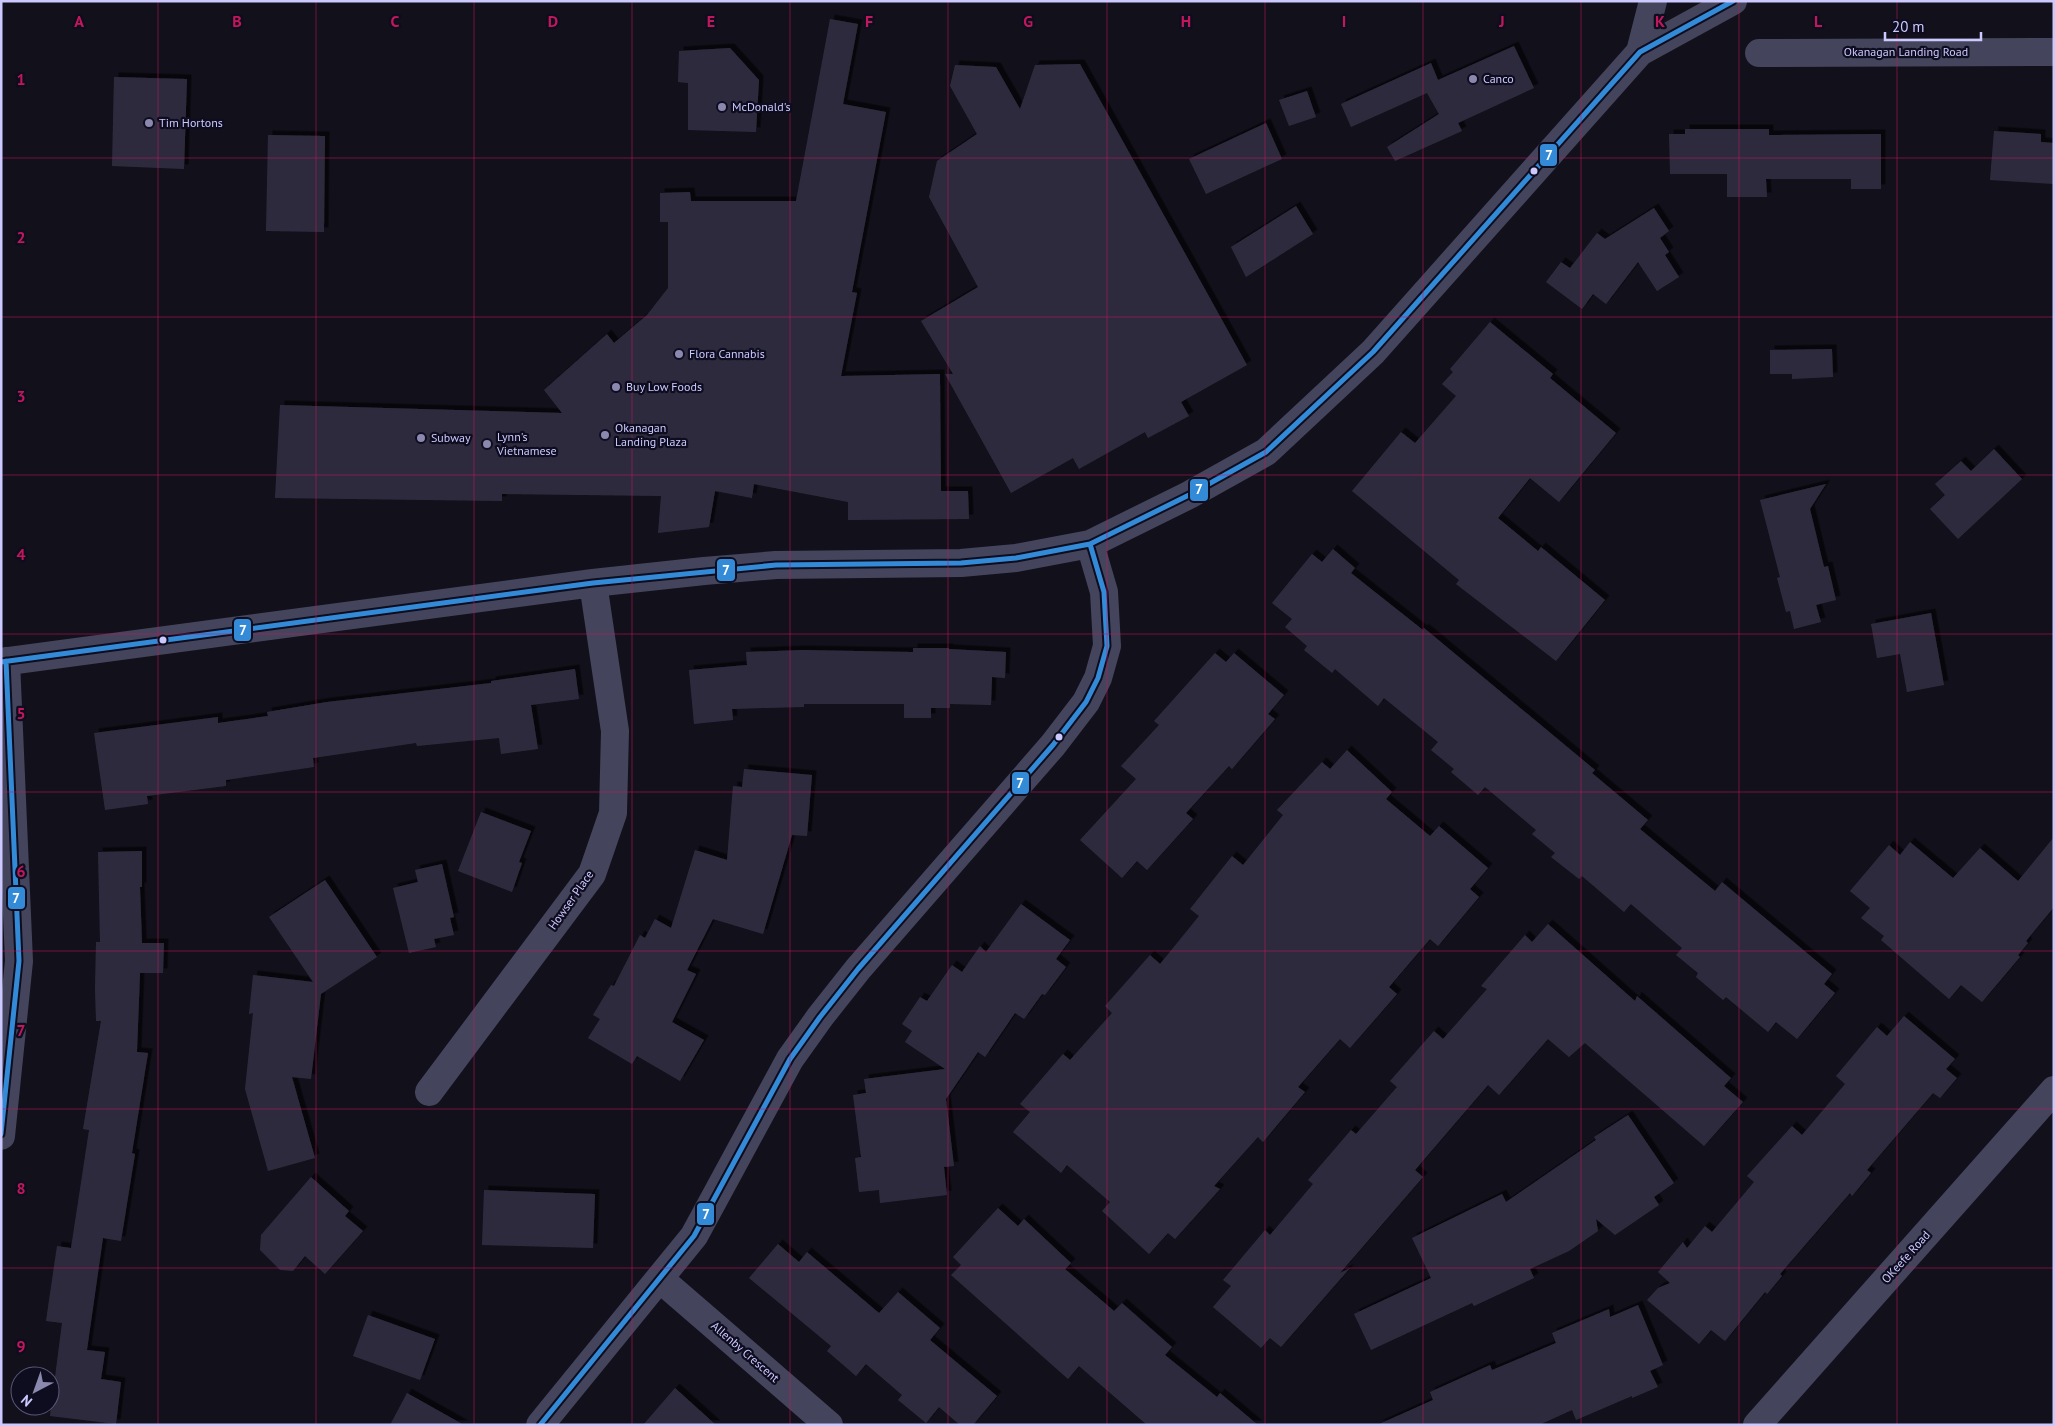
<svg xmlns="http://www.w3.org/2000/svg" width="2055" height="1426" font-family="'PT Sans',sans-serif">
	<defs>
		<filter id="shadow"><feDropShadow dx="4.5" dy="-4.5" stdDeviation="0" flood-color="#0009"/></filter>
	</defs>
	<rect width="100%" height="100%" fill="#12101b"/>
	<path fill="#2e2c3e" filter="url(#shadow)" d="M830,19l28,5 -15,80 43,8 -34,180 5,1 -16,83 99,-2 1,117h27l1,28 -121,1v-18l-94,-18 -2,14 -37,-7 -6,36 -51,6 3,-37 -159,-2v7l-227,-3 5,-93 282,8 -18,-23 63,-56 7,9 33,-28 21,-27v-66h-8v-29l30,-1 1,9h105z
		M1514,46l20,42 -76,35 4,8 -67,30 -8,-14 52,-33 -12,-21 -76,34 -10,-23 90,-41 7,17z
		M730,48l29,32 -3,52 -68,-2v-47l-10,-1 1,-31z
		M1080,64l167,301 -66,37 8,14 -41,22 -3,-6 -66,37 -6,-11 -62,35 -66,-119h8l-32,-53 57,-34 -49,-90 8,-36 40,-27 -27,-48 5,-21 41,2 24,42 15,-44z
		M114,77l73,2 -3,90 -72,-3z
		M1307,91l9,26 -27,9 -10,-26z
		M1266,123l16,36 -76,35 -17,-35z
		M1685,129h84v6l112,-1v55h-30v-10h-85l1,18h-40v-23h-57l-1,-40h16z
		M1994,131l47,3v8l13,1v41l-64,-4z
		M268,135l57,1 -1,96 -58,-1z
		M1296,206l17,28 -67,43 -15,-30z
		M1654,208l15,23 -9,7 9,14 -4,3 14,22 -22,14 -19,-29 -32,42 -13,-10 -11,15 -36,-27 15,-20 9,6 27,-35 8,6z
		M1490,322l63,52 -3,4 66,55 -57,69 -29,-24 -32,40 40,33 3,-4 64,53 -49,61 -100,-77 3,-4 -107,-89 49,-59 14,11 41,-47 -14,-12 11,-12 -3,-3z
		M1832,349l1,28 -41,2v-5h-22v-24z
		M1994,449l28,30 -64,60 -28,-30 15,-14 -10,-11 26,-23 10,10z
		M1826,484l-16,25 14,58 4,-1 8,34 -20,5 5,17 -27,7 -4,-18 -4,1 -9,-34 3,-1 -20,-77z
		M1333,549l22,19 -4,5 72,57 1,-2 171,142 -3,3 56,47 -8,9 75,62 7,-9 110,92 -8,10 11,9 -38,46 -21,-17 -8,10 -42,-35 -3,3 -27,-23 2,-4 -22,-18 6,-7 -51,-44 -7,8 -42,-36 -3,3 -28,-22 4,-4 -23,-19 4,-4 -51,-43 -7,8 -27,-23 3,-3 -23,-19 7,-8 -54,-44 -6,8 -43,-37 -3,4 -28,-23 3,-4 -22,-19 7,-8 -20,-16 40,-49 10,8z
		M1931,613l13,72 -37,7 -7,-38 -23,4 -6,-34z
		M913,648h36v1l57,3 -1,26 -13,-1 -1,28 -41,-1v4h-19v10h-27v-14h-100v3l-72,2 1,11 -39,4 -5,-54 58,-5 -1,-13 56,-2 111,2z
		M1215,653l11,9 8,-9 50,42 -16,19 7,5 -43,50 -3,-3 -43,47 7,6 -46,51 -10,-9 -15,17 -42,-38 56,-61 -15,-13 38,-41 -5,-4z
		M575,669l4,30 -48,6 7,44 -37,5 -2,-16 -82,8 -1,-3 -103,15 1,9 -88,13v6l-79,10 1,8 -43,6 -11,-77 124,-16v6l50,-7 -1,-4 60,-10 164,-19v-2z
		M1347,750l45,42 -6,7 44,37 9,-10 49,42 -18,21 9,8 -41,49 -8,-7 -41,48 8,7 -47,54 -10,-9 -42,48 7,5 -42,50 -5,-5 -44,49 6,3 -45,50 -7,-6 -19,21 -47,-43 8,-9 -43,-37 -6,8 -48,-41 17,-20 -10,-8 43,-50 7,6 42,-47 -7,-7 45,-51 10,9 39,-48 -9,-7 42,-53 11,9 40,-50 -6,-5 45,-48 8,7z
		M744,769l68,6 -5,61 -15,-1 -29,99 -50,-15 -26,51 9,4 -24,48 32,18 -24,41 -43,-25 -5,8 -44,-26 12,-19 -7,-4 18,-30 3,1 26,-51 5,3 10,-19 16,9 24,-78 32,10 6,-74 9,1z
		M481,812l50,19 -12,31 3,1 -10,29 -54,-21z
		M2054,837v70l-28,34 2,2 -10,12 2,2 -38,45 -21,-17 -12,14 -68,-59 3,-4 -23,-18 9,-10 -20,-17 39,-46 11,10 10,-13 43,36 27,-30 38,33z
		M142,851v36h-2l2,56h22l-1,30h-23l-3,79 11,1 -16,100 3,1 -14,87 -18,-3 -16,112 18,2 -4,27 20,3 -5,42 -66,-8 12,-93 -16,-2 11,-75 14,2 18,-118 -6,-1 18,-108h-5l-1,-32 1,-47h4l-2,-90z
		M442,864l12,53 -4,1 4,17 -20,4 2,8 -27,6 -16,-65 25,-6 -3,-12z
		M325,880l52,77 -56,37 -10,85 -19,-2 23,81 -47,13 -23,-82 8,-76 -4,1 4,-39 60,7 -44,-65z
		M1021,904l49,36 -14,19 10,8 -21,28 -3,-1 -18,25 -9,-6 -30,44 -7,-5 -32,47 8,67 -10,1 3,28 -67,8 -1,-13 -20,2 -4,-34 6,-1 -8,-62 13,-2 -2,-14 81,-10 -40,-27 7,-11 -10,-7 18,-27 7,4 25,-36 10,7 18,-26 6,6z
		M1548,924l87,77 2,-5 94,82 -7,8 19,16 -39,44 -119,-103 -16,14 -21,-18 -49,56 -11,-10 -73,85 8,7 -83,96 10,-5 -69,79 -11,-9 -9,10 -48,-41 18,-21 -8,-6 42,-50 5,5 43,-51 -5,-4 43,-50 5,4 41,-47 -7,-6 44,-50 9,8 44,-50 -6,-3 44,-51 7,7z
		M1904,1016l51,43 -9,10 11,9 -17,20 -7,-5 -66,77 4,3 -19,23 -2,-3 -70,81 2,2 -15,18 -2,-2 -40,49 -14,-11 -12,14 -52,-44 11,-12 12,-5 -12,-11 25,-30 4,6 18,-22 7,6 42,-50 -7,-6 45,-50 10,9 43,-51 -9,-8 41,-49 10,9z
		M1628,1115l46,68 -20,14 5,8 -44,30 -19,-16 2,12 -29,20 -39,18 4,9 -60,28 -2,-3 -101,47 -17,-36 77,-36 -19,-40 90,-44 4,8 90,-62 -2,-3z
		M311,1177l38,34 -4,5 18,15 -38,43 -20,-18 -12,15 -13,-1 -20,-20 1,-15z
		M484,1190l111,4 -2,54 -111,-3z
		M998,1208l20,18 6,-7 47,44 -6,6 49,42 8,-8 50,44 -7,8 52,42 3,-4 38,32h-111l-68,-59 -11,13 -117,-104 10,-10 -8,-8z
		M778,1244l21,18 8,-10 72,61 19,-21 42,36 -10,12 67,56 -24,29h-13l-21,-18 -13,16 -28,-23 4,-5 -36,-31 -10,12 -29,-25 4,-5 -82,-68z
		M1638,1305l25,60 -13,6 8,16 -26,11v-2l-56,24 -4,-10 -33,15h-162l56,-25 -3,-8 60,-27 2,5 64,-27 -4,-10 57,-24 1,8z
		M368,1315l67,24 -15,41 -67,-24z
		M675,1388l41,37h-73z
		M407,1393l57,32h-74z"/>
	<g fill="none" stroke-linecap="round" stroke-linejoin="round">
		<path stroke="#44455c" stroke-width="28" d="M1640,52l93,-51
			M1759,53l295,-1
			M1,662l592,-79 111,-12 72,-6 185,-2 55,-5 74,-14 99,-49 77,-43 107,-100 267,-300 13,-51
			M429,1092l163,-218 21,-61 2,-82 -22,-148
			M1,1136l18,-175 -13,-300
			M660,1279l169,146
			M540,1425l154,-189 96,-177 30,-42 38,-48 195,-224 33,-43 12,-24 9,-32 -3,-54 -14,-48
			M1757,1425l297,-335"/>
		<defs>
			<path id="bus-1" d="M1,662l592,-79 183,-18 185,-2 55,-5 74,-14 99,-49 77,-43 107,-100 267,-300 93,-51
				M1,1134l18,-173 -13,-300
				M540,1425l154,-189 96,-177 30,-42 38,-48 195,-224 33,-43 12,-24 9,-32 -3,-54 -14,-48"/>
		</defs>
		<use href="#bus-1" stroke="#0e0c1f" stroke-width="9"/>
		<use href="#bus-1" stroke="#338bd7" stroke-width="5"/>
	</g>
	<path fill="none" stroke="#c2185b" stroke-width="1" stroke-opacity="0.55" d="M158,1v1424M316,1v1424M474,1v1424M632,1v1424M790,1v1424M948,1v1424M1107,1v1424M1265,1v1424M1423,1v1424M1581,1v1424M1739,1v1424M1897,1v1424M1,158h2053M1,317h2053M1,475h2053M1,634h2053M1,792h2053M1,951h2053M1,1109h2053M1,1268h2053"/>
	<g fill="#8b88af" stroke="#0e0c1f" stroke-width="2">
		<circle cx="1473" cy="79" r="5"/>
		<circle cx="722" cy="107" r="5"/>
		<circle cx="149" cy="123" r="5"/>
		<circle cx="679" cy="354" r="5"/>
		<circle cx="616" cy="387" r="5"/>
		<circle cx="605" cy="435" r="5"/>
		<circle cx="421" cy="438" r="5"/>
		<circle cx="487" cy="444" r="5"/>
	</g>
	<g fill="#ccc9ff" stroke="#0e0c1f" stroke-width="2">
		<circle cx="1534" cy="171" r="4.5"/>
		<circle cx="163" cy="640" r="4.5"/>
		<circle cx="1059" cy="737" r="4.5"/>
	</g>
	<g text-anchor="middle" stroke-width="4.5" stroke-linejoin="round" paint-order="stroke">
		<g font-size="12" fill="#ccc9ff" stroke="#0e0c1f">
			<text x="1906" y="56">Okanagan Landing Road</text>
			<text transform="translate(571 900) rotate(-55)" y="4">Howser Place</text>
			<text transform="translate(1906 1257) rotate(-48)" y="4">OKeefe Road</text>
			<text transform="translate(745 1352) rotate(41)" y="4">Allenby Crescent</text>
		</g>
		<g font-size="12" fill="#ccc9ff" stroke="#0e0c1f" text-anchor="start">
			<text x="1483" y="83">Canco</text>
			<text x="732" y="111">McDonald's</text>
			<text x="159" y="127">Tim Hortons</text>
			<text x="689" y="358">Flora Cannabis</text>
			<text x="626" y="391">Buy Low Foods</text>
			<text x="615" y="432">Okanagan<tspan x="615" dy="14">Landing Plaza</tspan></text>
			<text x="497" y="441">Lynn's<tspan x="497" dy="14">Vietnamese</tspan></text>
			<text x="431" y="442">Subway</text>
		</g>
	</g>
	<g font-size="16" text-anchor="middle" font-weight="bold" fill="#c2185b" stroke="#0e0c1f" stroke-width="4.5" stroke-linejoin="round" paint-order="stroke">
		<text x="79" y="27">A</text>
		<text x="237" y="27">B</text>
		<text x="395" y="27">C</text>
		<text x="553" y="27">D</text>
		<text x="711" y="27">E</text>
		<text x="869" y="27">F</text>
		<text x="1028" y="27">G</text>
		<text x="1186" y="27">H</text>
		<text x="1344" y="27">I</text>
		<text x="1502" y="27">J</text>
		<text x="1660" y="27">K</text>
		<text x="1818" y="27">L</text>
		<text x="21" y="85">1</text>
		<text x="21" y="243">2</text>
		<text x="21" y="402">3</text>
		<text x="21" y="560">4</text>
		<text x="21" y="719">5</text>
		<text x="21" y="877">6</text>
		<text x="21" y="1036">7</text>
		<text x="21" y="1194">8</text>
		<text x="21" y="1352">9</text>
	</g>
	<g stroke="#0e0c1f" stroke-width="2">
		<rect x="1539" y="143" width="19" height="24" rx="5" fill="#338bd7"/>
		<rect x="1189" y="478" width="20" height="24" rx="5" fill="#338bd7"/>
		<rect x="716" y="558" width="20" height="24" rx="5" fill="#338bd7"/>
		<rect x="233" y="618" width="19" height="24" rx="5" fill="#338bd7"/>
		<rect x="1011" y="771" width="19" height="24" rx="5" fill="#338bd7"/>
		<rect x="7" y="886" width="19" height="24" rx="5" fill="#338bd7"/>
		<rect x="696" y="1202" width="19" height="24" rx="5" fill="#338bd7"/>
	</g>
	<g font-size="14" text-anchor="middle" font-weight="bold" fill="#fff">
		<text x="1549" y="160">7</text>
		<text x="1199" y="494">7</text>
		<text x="726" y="575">7</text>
		<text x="243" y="635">7</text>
		<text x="1020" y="788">7</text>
		<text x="16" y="903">7</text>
		<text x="706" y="1219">7</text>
	</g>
	<rect width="2055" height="1426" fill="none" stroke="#ccc9ff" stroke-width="5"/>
	<g transform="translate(35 1391) rotate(221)"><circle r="24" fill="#0e0c1f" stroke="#5a5879"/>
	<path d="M0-4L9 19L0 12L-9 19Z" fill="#8b88af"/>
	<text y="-8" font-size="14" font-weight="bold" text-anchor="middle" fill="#ccc9ff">N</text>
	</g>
	<path d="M1885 32v8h96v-8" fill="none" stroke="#ccc9ff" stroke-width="2.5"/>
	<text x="1892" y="32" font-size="15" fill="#ccc9ff" stroke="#0e0c1f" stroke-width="4" paint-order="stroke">20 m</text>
</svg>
